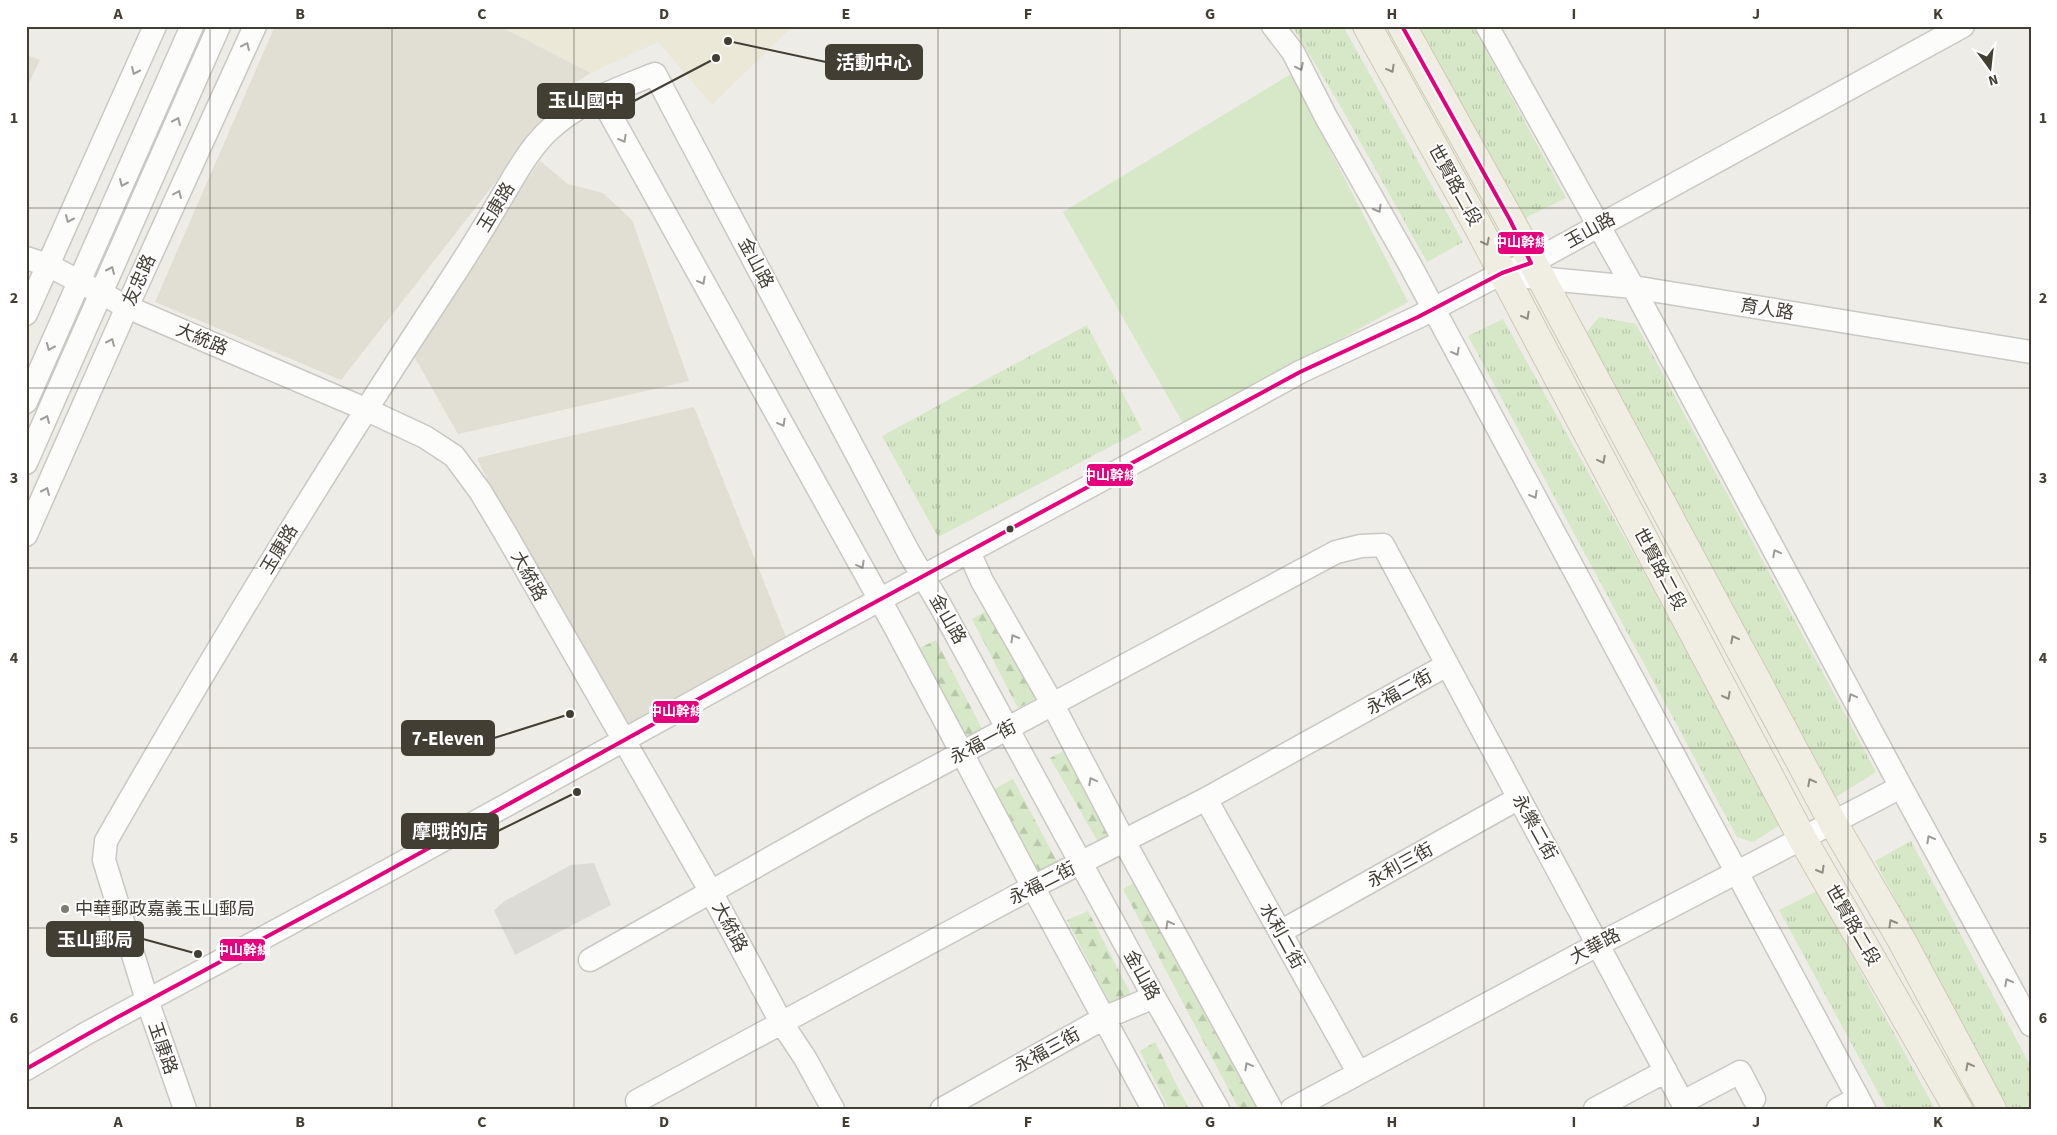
<svg xmlns="http://www.w3.org/2000/svg" width="2057" height="1135" font-family="'Source Sans 3','Noto Sans TC',sans-serif">
	<defs>
		<pattern id="grass-tufts" width="24" height="20" patternUnits="userSpaceOnUse" patternTransform="scale(1.25)"><rect width="24" height="20" fill="#d6e8c7"/><path d="M3 7l-1-3M5 7V3M7 7l1-3M15 17l-1-3M17 17v-4M19 17l1-3" fill="none" stroke="#b9c8ab"/></pattern>
		<pattern id="forest-firs" width="22" height="20" patternUnits="userSpaceOnUse" patternTransform="scale(1.25)"><rect width="22" height="20" fill="#d6e8c7"/><path d="M5 1l3.5 6h-7zM16 11l3.5 6h-7z" fill="#b9c8ab"/></pattern>
	</defs>
	<rect width="100%" height="100%" fill="#edece6"/>
	<path fill="#e1ded3" d="M275,26h224l92,47 -19,11 -231,296 -186,-78z
		M26,55l14,5 -14,29z
		M540,161l28,23 35,9 29,27 57,161 -231,53 -48,-85z
		M694,407l94,235 -156,90 -136,-234 -19,-40z"/>
	<path fill="#ebe8d8" d="M499,26h294l-81,79 -54,-63 -67,31z"/>
	<path fill="url(#grass-tufts)" d="M1292,26h51l120,216 -36,20 -90,-162z
		M1418,26h55l93,172 -41,20z
		M1599,317l37,7 240,448 -40,25 -250,-464z
		M1503,319l280,504 -30,19 -16,-5 -269,-501z
		M1087,325l55,105 -204,107 -56,-101z
		M1911,841l120,226v42h-24l-132,-248z
		M1817,891l118,218h-48l-108,-199z"/>
	<path fill="url(#forest-firs)" d="M990,609l46,90 -18,9 -46,-89z
		M936,640l47,91 -15,8 -50,-90z
		M1067,749l50,93 -15,7 -52,-91z
		M1013,779l47,88 -18,10 -48,-88z
		M1139,880l123,226 -5,3h-18l-116,-220z
		M1088,911l47,91 -20,11 -48,-93z
		M1155,1042l34,67h-20l-29,-58z"/>
	<path fill="#d6e8c7" d="M1291,74l117,228 -224,123 -121,-213z"/>
	<path fill="#dcdbd6" d="M594,863l17,42 -96,50 -21,-45 11,-9 66,-36z"/>
	<g fill="none" stroke-linecap="round" stroke-linejoin="round">
		<defs>
			<path id="minor" d="M1273,26l20,26 33,65 83,146 455,846
				M1487,26l146,261 268,500 130,238
				M600,96l295,531 138,260 120,222
				M26,258l22,7 79,42 238,102 60,28 29,19 26,35 24,40 207,361 70,130 24,36 28,51
				M1528,277l105,10 398,65
				M26,314l129,-288
				M26,402l166,-376
				M26,463l193,-437
				M26,535l101,-228 128,-281
				M969,552l13,29 71,124 71,136 147,268
				M1206,799l152,273
				M1280,932l239,-134
				M590,960l273,-154 473,-254 25,-6 22,-1 303,564
				M26,1069l61,-36 300,-162 409,-226 435,-235 69,-38 118,-55 84,-44 29,-10 432,-237
				M637,1101l396,-214 173,-88 241,-134
				M1683,1102l57,-30 14,27
				M185,1109l-38,-109 -43,-140 2,-19c107,-187 219,-371 338,-551 19,-29 38,-59 56,-90 14,-23 27,-48 46,-67 30,-30 71,-44 109,-59l254,479 31,52 214,392 64,112
				M942,1109l162,-91 50,-21
				M1292,1109l307,-165 302,-157
				M1595,1109l71,-38
				M1838,1109l20,-11"/>
			<path id="major" d="M1367,26l113,204 322,608 156,271
				M1402,26l108,194 322,601 69,118 91,170"/>
		</defs>
		<use href="#minor" stroke="#c9c8c2" stroke-width="25"/>
		<use href="#major" stroke="#cfcab4" stroke-width="30"/>
		<use href="#minor" stroke="#fcfcfb" stroke-width="22"/>
		<use href="#major" stroke="#f0ede2" stroke-width="28"/>
		<defs>
			<path id="bus-1" d="M26,1069l90,-51 228,-123 465,-257 491,-266 118,-55 84,-44 29,-10 -21,-43 -108,-194"/>
		</defs>
		<use href="#bus-1" stroke="#fff" stroke-width="8"/>
		<use href="#bus-1" stroke="#e5007d" stroke-width="4"/>
	</g>
	<defs><path id="oneway-chevron" d="M-2-3.5L2.5 0L-2 3.5" fill="none" stroke-width="1.6" stroke-linecap="round" stroke-linejoin="round" transform="scale(1.25)"/></defs>
	<g stroke="#9f9d97">
		<use href="#oneway-chevron" transform="translate(246 46) rotate(-65)"/>
		<use href="#oneway-chevron" transform="translate(1300 67) rotate(63)"/>
		<use href="#oneway-chevron" transform="translate(135 71) rotate(114)"/>
		<use href="#oneway-chevron" transform="translate(177 121) rotate(-66)"/>
		<use href="#oneway-chevron" transform="translate(623 139) rotate(61)"/>
		<use href="#oneway-chevron" transform="translate(123 183) rotate(114)"/>
		<use href="#oneway-chevron" transform="translate(178 194) rotate(-65)"/>
		<use href="#oneway-chevron" transform="translate(1378 209) rotate(60)"/>
		<use href="#oneway-chevron" transform="translate(69 219) rotate(114)"/>
		<use href="#oneway-chevron" transform="translate(111 270) rotate(-66)"/>
		<use href="#oneway-chevron" transform="translate(702 281) rotate(61)"/>
		<use href="#oneway-chevron" transform="translate(111 342) rotate(-66)"/>
		<use href="#oneway-chevron" transform="translate(50 347) rotate(113)"/>
		<use href="#oneway-chevron" transform="translate(1456 352) rotate(61)"/>
		<use href="#oneway-chevron" transform="translate(46 419) rotate(-66)"/>
		<use href="#oneway-chevron" transform="translate(782 423) rotate(61)"/>
		<use href="#oneway-chevron" transform="translate(46 491) rotate(-66)"/>
		<use href="#oneway-chevron" transform="translate(1534 495) rotate(61)"/>
		<use href="#oneway-chevron" transform="translate(1776 553) rotate(-118)"/>
		<use href="#oneway-chevron" transform="translate(861 565) rotate(61)"/>
		<use href="#oneway-chevron" transform="translate(1014 638) rotate(-120)"/>
		<use href="#oneway-chevron" transform="translate(1852 697) rotate(-118)"/>
		<use href="#oneway-chevron" transform="translate(1092 781) rotate(-118)"/>
		<use href="#oneway-chevron" transform="translate(1930 839) rotate(-119)"/>
		<use href="#oneway-chevron" transform="translate(1169 924) rotate(-119)"/>
		<use href="#oneway-chevron" transform="translate(2008 982) rotate(-118)"/>
		<use href="#oneway-chevron" transform="translate(1248 1066) rotate(-119)"/>
	</g>
	<g stroke="#908d82">
		<use href="#oneway-chevron" transform="translate(1391 69) rotate(61)"/>
		<use href="#oneway-chevron" transform="translate(1486 242) rotate(63)"/>
		<use href="#oneway-chevron" transform="translate(1526 316) rotate(61)"/>
		<use href="#oneway-chevron" transform="translate(1602 460) rotate(62)"/>
		<use href="#oneway-chevron" transform="translate(1734 639) rotate(-118)"/>
		<use href="#oneway-chevron" transform="translate(1727 696) rotate(62)"/>
		<use href="#oneway-chevron" transform="translate(1811 782) rotate(-118)"/>
		<use href="#oneway-chevron" transform="translate(1821 870) rotate(60)"/>
		<use href="#oneway-chevron" transform="translate(1892 923) rotate(-120)"/>
		<use href="#oneway-chevron" transform="translate(1969 1066) rotate(-118)"/>
	</g>
	<path fill="none" stroke="#423e33" stroke-width="1" stroke-opacity="0.55" d="M210,26v1083M392,26v1083M574,26v1083M756,26v1083M938,26v1083M1120,26v1083M1301,26v1083M1484,26v1083M1665,26v1083M1848,26v1083M26,208h2005M26,388h2005M26,568h2005M26,748h2005M26,928h2005"/>
	<circle fill="#423e33" stroke="#fff" stroke-width="2" cx="1010" cy="529" r="4.5"/>
	<circle fill="#7e7b72" stroke="#fff" stroke-width="2" cx="65" cy="909" r="5"/>
	<g text-anchor="middle" stroke-width="4" stroke-linejoin="round" paint-order="stroke">
		<g font-size="18" fill="#423e33" stroke="#fff">
			<text transform="translate(1455 185) rotate(61)" y="6">世賢路二段</text>
			<text transform="translate(496 207) rotate(-59)" y="6">玉康路</text>
			<text transform="translate(1590 230) rotate(-29)" y="6">玉山路</text>
			<text transform="translate(756 263) rotate(62)" y="6">金山路</text>
			<text transform="translate(139 280) rotate(-66)" y="6">友忠路</text>
			<text transform="translate(1767 309) rotate(9)" y="6">育人路</text>
			<text transform="translate(202 339) rotate(23)" y="6">大統路</text>
			<text transform="translate(279 549) rotate(-59)" y="6">玉康路</text>
			<text transform="translate(1660 569) rotate(62)" y="6">世賢路二段</text>
			<text transform="translate(529 576) rotate(61)" y="6">大統路</text>
			<text transform="translate(948 619) rotate(60)" y="6">金山路</text>
			<text transform="translate(1399 692) rotate(-29)" y="6">永福二街</text>
			<text transform="translate(983 742) rotate(-28)" y="6">永福一街</text>
			<text transform="translate(1535 827) rotate(61)" y="6">永樂二街</text>
			<text transform="translate(1400 865) rotate(-29)" y="6">永利三街</text>
			<text transform="translate(1042 883) rotate(-27)" y="6">永福二街</text>
			<text transform="translate(1853 925) rotate(60)" y="6">世賢路二段</text>
			<text transform="translate(730 927) rotate(62)" y="6">大統路</text>
			<text transform="translate(1282 936) rotate(61)" y="6">水利二街</text>
			<text transform="translate(1595 946) rotate(-28)" y="6">大華路</text>
			<text transform="translate(1142 975) rotate(61)" y="6">金山路</text>
			<text transform="translate(163 1048) rotate(71)" y="6">玉康路</text>
			<text transform="translate(1047 1050) rotate(-29)" y="6">永福三街</text>
		</g>
		<g font-size="18" fill="#423e33" stroke="#fff" text-anchor="start">
			<text x="75" y="915">中華郵政嘉義玉山郵局</text>
		</g>
	</g>
	<path fill="none" stroke="#423e33" stroke-width="2" d="M728 41L826 62M716 58L634 101M570 714L494 738M577 792L498 831M198 954L143 939"/>
	<g fill="#423e33" stroke="#fff" stroke-width="2">
		<circle cx="728" cy="41" r="5"/>
		<circle cx="716" cy="58" r="5"/>
		<circle cx="570" cy="714" r="5"/>
		<circle cx="577" cy="792" r="5"/>
		<circle cx="198" cy="954" r="5"/>
	</g>
	<g fill="#423e33" stroke="#423e33" stroke-width="2">
		<rect x="826" y="45" width="96" height="34" rx="5"/>
		<rect x="538" y="84" width="96" height="34" rx="5"/>
		<rect x="402" y="721" width="92" height="34" rx="5"/>
		<rect x="402" y="814" width="96" height="34" rx="5"/>
		<rect x="47" y="922" width="96" height="34" rx="5"/>
	</g>
	<g font-size="19" text-anchor="middle" font-weight="bold" fill="#fff">
		<text x="874" y="69">活動中心</text>
		<text x="586" y="107">玉山國中</text>
		<text x="448" y="745">7-Eleven</text>
		<text x="450" y="838">摩哦的店</text>
		<text x="95" y="946">玉山郵局</text>
	</g>
	<g stroke="#fff" stroke-width="2">
		<rect x="1497" y="231" width="48" height="24" rx="5" fill="#e5007d"/>
		<rect x="1086" y="463" width="48" height="24" rx="5" fill="#e5007d"/>
		<rect x="652" y="700" width="48" height="24" rx="5" fill="#e5007d"/>
		<rect x="219" y="938" width="47" height="24" rx="5" fill="#e5007d"/>
	</g>
	<g font-size="14" text-anchor="middle" font-weight="bold" fill="#fff">
		<text x="1521" y="247">中山幹線</text>
		<text x="1110" y="480">中山幹線</text>
		<text x="676" y="716">中山幹線</text>
		<text x="243" y="955">中山幹線</text>
	</g>
	<rect width="2057" height="1135" fill="none" stroke="#ffffff" stroke-width="55"/>
	<g transform="translate(1990 68) rotate(165)" stroke="#ffffff" stroke-width="4" paint-order="stroke">
	<path d="M0-4L9 19L0 12L-9 19Z" fill="#423e33"/>
	<text y="-8" font-size="14" font-weight="bold" text-anchor="middle" fill="#423e33">N</text>
	</g>
	<rect x="28" y="28" width="2002" height="1080" fill="none" stroke="#423e33" stroke-width="2"/>
	<g font-size="16" text-anchor="middle" font-weight="bold" fill="#423e33">
		<text x="118" y="19">A</text>
		<text x="300" y="19">B</text>
		<text x="482" y="19">C</text>
		<text x="664" y="19">D</text>
		<text x="846" y="19">E</text>
		<text x="1028" y="19">F</text>
		<text x="1210" y="19">G</text>
		<text x="1392" y="19">H</text>
		<text x="1574" y="19">I</text>
		<text x="1756" y="19">J</text>
		<text x="1938" y="19">K</text>
		<text x="14" y="123">1</text>
		<text x="2043" y="123">1</text>
		<text x="14" y="303">2</text>
		<text x="2043" y="303">2</text>
		<text x="14" y="483">3</text>
		<text x="2043" y="483">3</text>
		<text x="14" y="663">4</text>
		<text x="2043" y="663">4</text>
		<text x="14" y="843">5</text>
		<text x="2043" y="843">5</text>
		<text x="14" y="1023">6</text>
		<text x="2043" y="1023">6</text>
		<text x="118" y="1127">A</text>
		<text x="300" y="1127">B</text>
		<text x="482" y="1127">C</text>
		<text x="664" y="1127">D</text>
		<text x="846" y="1127">E</text>
		<text x="1028" y="1127">F</text>
		<text x="1210" y="1127">G</text>
		<text x="1392" y="1127">H</text>
		<text x="1574" y="1127">I</text>
		<text x="1756" y="1127">J</text>
		<text x="1938" y="1127">K</text>
	</g>
</svg>
